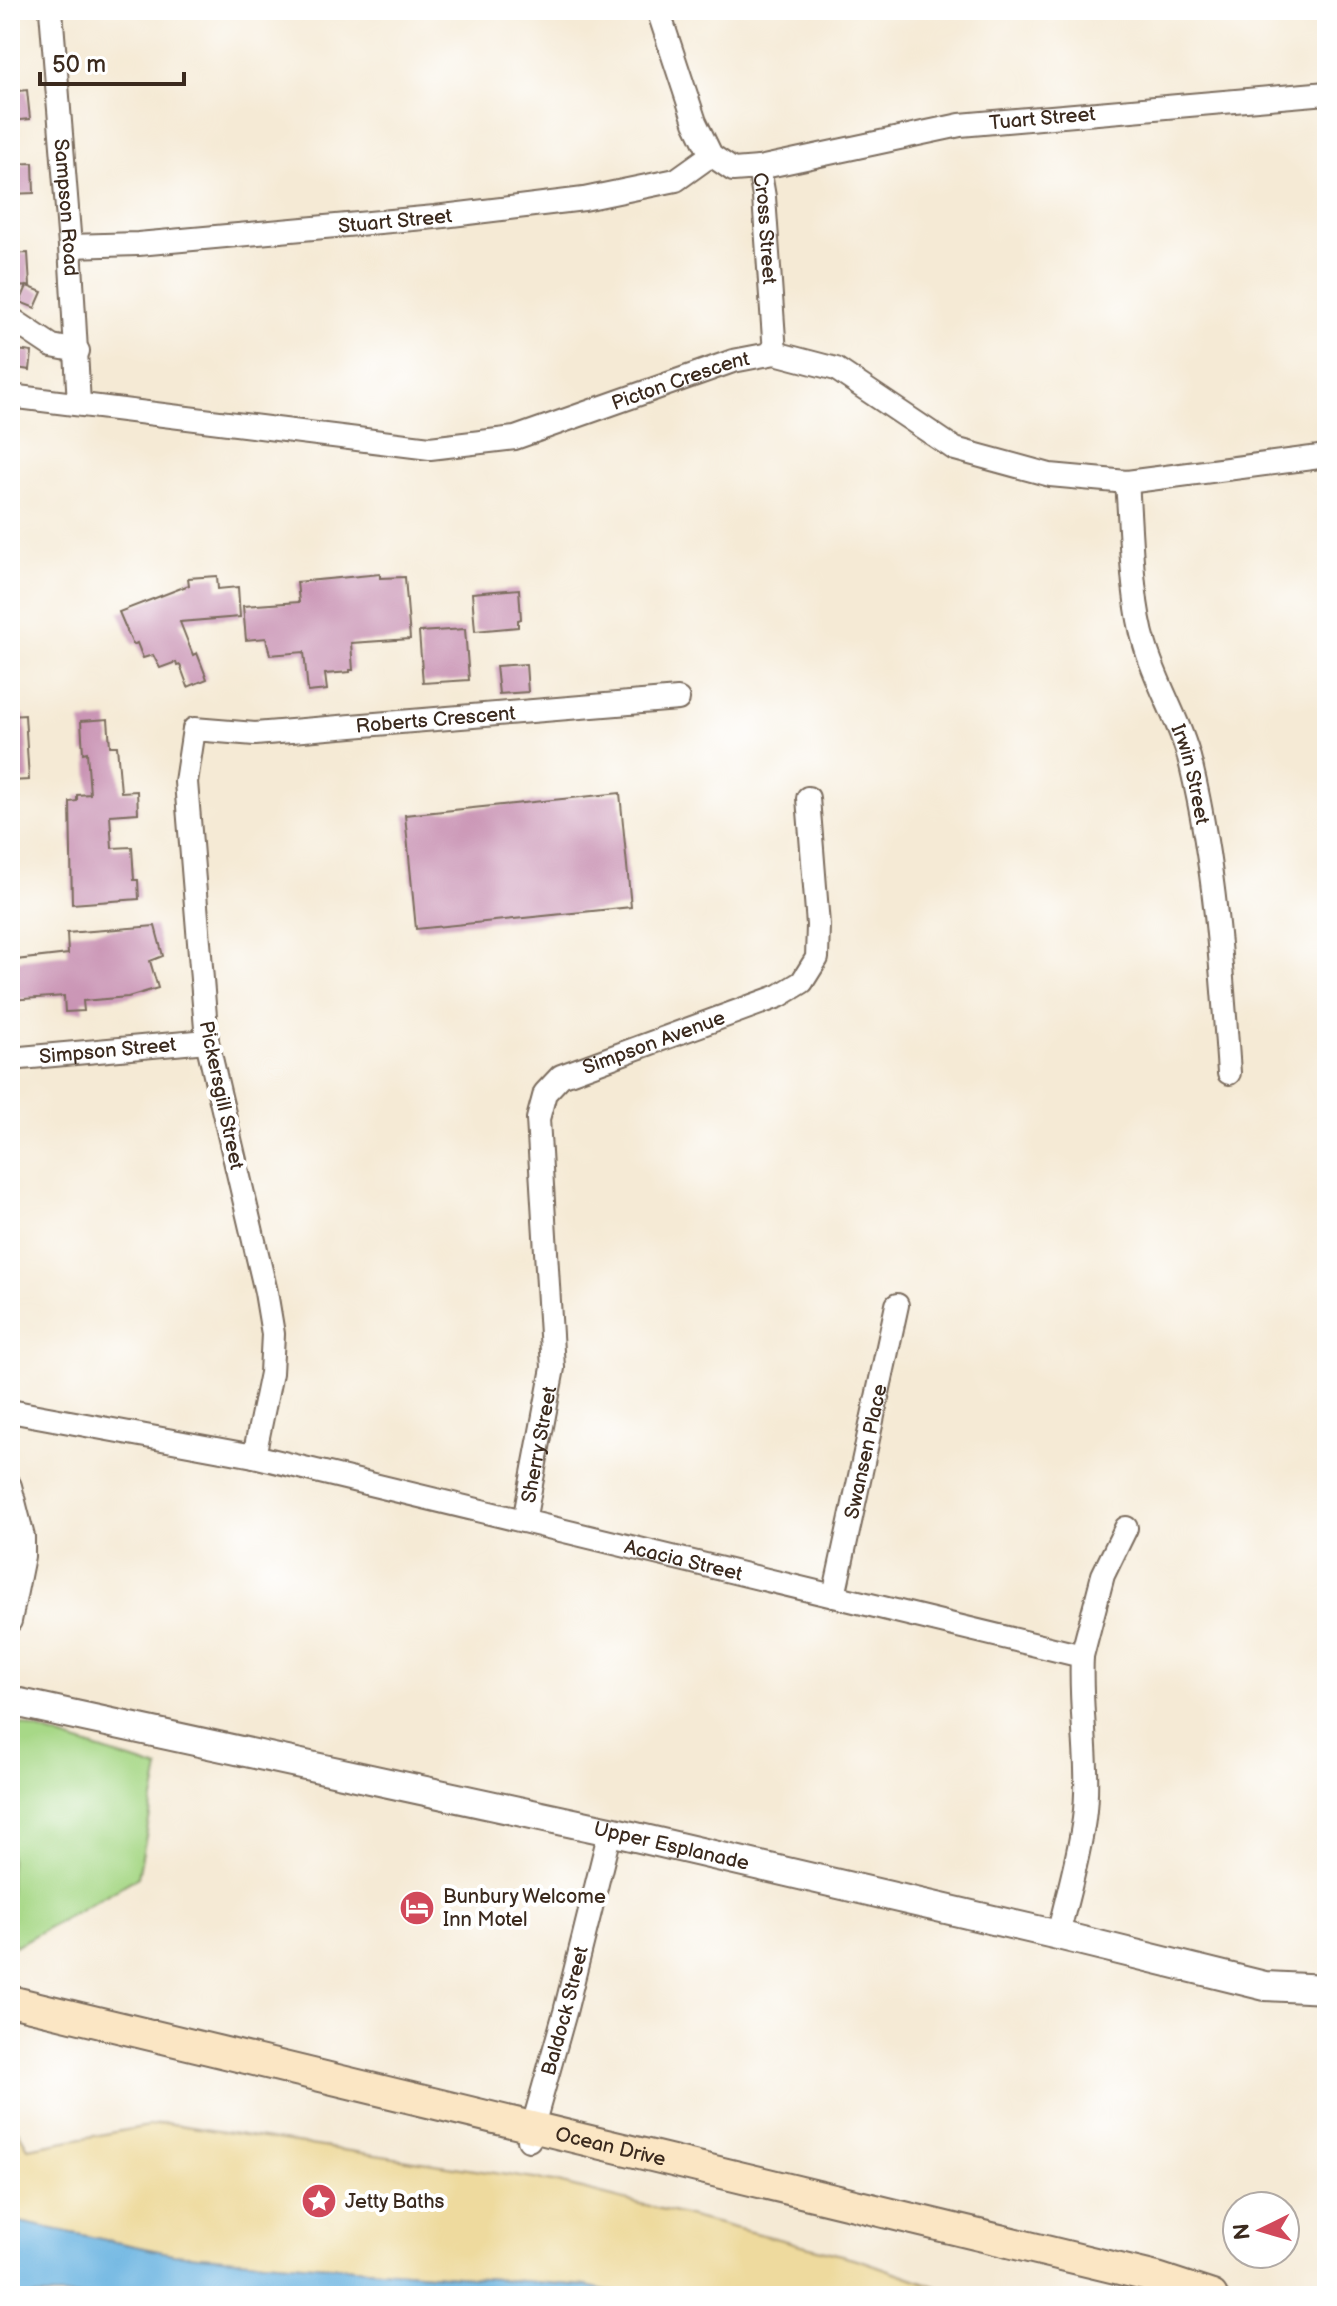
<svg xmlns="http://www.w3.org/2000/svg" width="1337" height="2306" font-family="'Balsamiq Sans',sans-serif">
	<rect width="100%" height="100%" fill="#fff"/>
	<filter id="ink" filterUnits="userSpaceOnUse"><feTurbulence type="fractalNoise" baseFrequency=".0125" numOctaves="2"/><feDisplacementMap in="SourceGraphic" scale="16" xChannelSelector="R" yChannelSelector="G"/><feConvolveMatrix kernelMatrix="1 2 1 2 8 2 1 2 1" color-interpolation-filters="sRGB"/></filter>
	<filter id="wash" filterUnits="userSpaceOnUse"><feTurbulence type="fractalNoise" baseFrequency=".006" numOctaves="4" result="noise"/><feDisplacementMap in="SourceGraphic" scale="32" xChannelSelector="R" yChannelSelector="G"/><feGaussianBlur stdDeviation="1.8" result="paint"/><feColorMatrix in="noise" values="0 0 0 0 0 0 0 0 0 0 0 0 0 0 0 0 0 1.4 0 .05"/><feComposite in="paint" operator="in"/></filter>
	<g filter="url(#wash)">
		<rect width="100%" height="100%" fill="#f5ead5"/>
		<path fill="#a7d887" stroke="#718152" stroke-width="2" d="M20,1724l139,45 -21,108 -123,69 -5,-17v-181z"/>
		<path fill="#eeda9e" stroke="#94825e" stroke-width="2" d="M165,2123l389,59 307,78 102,36h-331l-46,-10 -413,-32 -163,-34v-95l8,6 10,17z"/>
		<path fill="#68b2e0" stroke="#526e7f" stroke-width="2" d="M10,2220l163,34 413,32 46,10h-622z"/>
		<g id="blocks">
			<path fill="#ca95b5" d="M27,90l3,29 -20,2v-29z
				M33,163l1,30 -24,1v-30z
				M28,253l2,33 -20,1v-33z
				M27,286l15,6 -7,16 -15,-6z
				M10,349l22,3 -2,18 -20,-3z
				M380,574v4l25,-1 5,62 -59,4 2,27h-3v2l-25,2 2,16 -19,2 -4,-40 -34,3 -4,-17 -20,2 -3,-34 56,-4 -2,-20z
				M217,576l1,13 20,-2 2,30 -60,5 13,33 4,-2 10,26 -19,8 -8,-22 -3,1 -1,-4 -16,6 -7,-13 -10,3 -6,-15 -4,2 -14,-33 70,-27 -1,-7z
				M519,589l2,30 -3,1v7l-43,4 -3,-38z
				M465,629l4,51 -46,3 -4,-51z
				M526,664l2,28 -29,2 -3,-28z
				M25,715l4,65 -19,1v-65z
				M108,719l2,27h7l4,46 16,-1 1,22 -28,2 2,33 20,-1 2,33h4l1,19 -67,5 -2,-102 7,-1v-6l13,-1 -3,-42 -4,1 -2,-32z
				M620,793l11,114 -215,22 -11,-114z
				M155,926l8,30 -13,5 8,27 -30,9 -45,4 1,10 -19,1 -1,-16 -54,4v-31l6,-1v-8l52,-6 -1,-21z"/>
		</g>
	</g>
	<g filter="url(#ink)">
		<use href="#blocks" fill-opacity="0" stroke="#7c6d5e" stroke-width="2"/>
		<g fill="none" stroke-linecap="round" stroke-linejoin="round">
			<defs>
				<g id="minor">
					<path id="s1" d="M51,10l19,236 9,158"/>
					<path id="s2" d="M658,10l37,112 16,33 22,15 26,-2 5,29 11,156"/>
					<path id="s3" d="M759,168l201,-43 367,-32"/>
					<path id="s4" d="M70,246l68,-2 297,-27 149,-18 92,-19 35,-25"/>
					<path d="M10,318l42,28 26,5"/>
					<path id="s5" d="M10,396l420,52 85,-10 218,-77 42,-8 61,16 119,80 95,26 77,7 200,-26"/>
					<path id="s6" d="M1127,482c4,49 4,117 18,163 12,41 36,78 46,120 24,100 31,206 38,308"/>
					<path id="s7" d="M10,1059l197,-18"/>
					<path id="s8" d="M10,1411l244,45 828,200c-3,54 9,111 2,163 -5,38 -17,78 -26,116"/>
					<path id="s9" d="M254,1456l17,-83 2,-39 -7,-42 -59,-251 -21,-259 8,-53 61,5 423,-35"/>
					<path d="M10,1486l13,51v19l-13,65"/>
					<path id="s10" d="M524,1521l29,-153 -15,-249 7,-26 16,-17 218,-80 23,-14 15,-24 1,-33 -10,-127"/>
					<path id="s11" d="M834,1596l63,-291"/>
					<path d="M1082,1656l21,-81 23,-47"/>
					<path id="s12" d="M529,2140l36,-128 45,-181"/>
				</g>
				<g id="tertiary">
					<path id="s13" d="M15,1702l595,129 448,104 207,51 62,3"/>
				</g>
				<g id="secondary">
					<path id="s14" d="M10,2001l1147,277 55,18"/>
				</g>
			</defs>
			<use href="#minor" stroke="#7c6d5e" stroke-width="26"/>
			<use href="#tertiary" stroke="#7c6d5e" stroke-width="32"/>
			<use href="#secondary" stroke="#7c6d5e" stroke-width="34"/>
			<use href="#minor" stroke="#fff" stroke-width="22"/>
			<use href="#tertiary" stroke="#fff" stroke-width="28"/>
			<use href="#secondary" stroke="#fbe6c4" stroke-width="30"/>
		</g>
	</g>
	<defs>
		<symbol id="hotel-disc" viewBox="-11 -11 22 22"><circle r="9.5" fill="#d1495b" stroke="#fff"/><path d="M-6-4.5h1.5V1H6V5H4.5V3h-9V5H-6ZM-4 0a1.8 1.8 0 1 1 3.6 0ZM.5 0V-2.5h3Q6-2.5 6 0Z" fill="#fff"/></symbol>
		<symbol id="sight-disc" viewBox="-11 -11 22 22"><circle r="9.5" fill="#d1495b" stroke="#fff"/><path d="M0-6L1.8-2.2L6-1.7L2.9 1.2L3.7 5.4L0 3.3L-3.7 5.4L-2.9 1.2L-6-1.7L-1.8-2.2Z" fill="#fff"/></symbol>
	</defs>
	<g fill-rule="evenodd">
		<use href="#hotel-disc" x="397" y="1888" width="40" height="40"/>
		<use href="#sight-disc" x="299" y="2181" width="40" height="40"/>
	</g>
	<g text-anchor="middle" stroke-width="8" stroke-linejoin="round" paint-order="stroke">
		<g font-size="20" fill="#3b2a1e" stroke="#fff">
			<text dy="7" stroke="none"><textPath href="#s3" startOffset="288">Tuart Street</textPath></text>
			<text dy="7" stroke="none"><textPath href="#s1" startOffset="198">Sampson Road</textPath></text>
			<text dy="7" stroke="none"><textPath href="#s4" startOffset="326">Stuart Street</textPath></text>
			<text dy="7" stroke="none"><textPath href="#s2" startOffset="268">Cross Street</textPath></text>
			<text dy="7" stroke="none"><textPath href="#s5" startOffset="684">Picton Crescent</textPath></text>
			<text dy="7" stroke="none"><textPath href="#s9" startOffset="980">Roberts Crescent</textPath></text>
			<text dy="7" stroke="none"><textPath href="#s6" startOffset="302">Irwin Street</textPath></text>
			<text dy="7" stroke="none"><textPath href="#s10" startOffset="554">Simpson Avenue</textPath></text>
			<text dy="7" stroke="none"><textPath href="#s7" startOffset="98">Simpson Street</textPath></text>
			<text transform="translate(222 1095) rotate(78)" y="7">Pickersgill Street</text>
			<text dy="7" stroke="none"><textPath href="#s10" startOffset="78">Sherry Street</textPath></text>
			<text dy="7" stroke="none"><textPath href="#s11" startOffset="148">Swansen Place</textPath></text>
			<text dy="7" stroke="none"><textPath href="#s8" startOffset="690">Acacia Street</textPath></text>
			<text dy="7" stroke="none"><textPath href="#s13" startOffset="672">Upper Esplanade</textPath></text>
			<text dy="7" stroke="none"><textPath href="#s12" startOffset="134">Baldock Street</textPath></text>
			<text dy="7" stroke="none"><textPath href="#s14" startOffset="618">Ocean Drive</textPath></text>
		</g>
		<g font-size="20" fill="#3b2a1e" stroke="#fff" text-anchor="start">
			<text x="443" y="1903">Bunbury Welcome<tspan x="443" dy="23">Inn Motel</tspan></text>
			<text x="345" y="2208">Jetty Baths</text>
		</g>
	</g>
	<rect width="1337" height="2306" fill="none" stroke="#fff" stroke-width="40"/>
	<g transform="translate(1261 2230) rotate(265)"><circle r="38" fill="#ffffff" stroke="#b1aaa5" stroke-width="2"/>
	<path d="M0-6L14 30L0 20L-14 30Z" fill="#d1495b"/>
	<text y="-12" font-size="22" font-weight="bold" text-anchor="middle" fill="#3b2a1e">N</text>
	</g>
	<path d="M40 72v12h144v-12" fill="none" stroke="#3b2a1e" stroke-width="4"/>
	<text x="52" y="72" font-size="24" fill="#3b2a1e" stroke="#ffffff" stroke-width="6" paint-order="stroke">50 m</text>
</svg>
